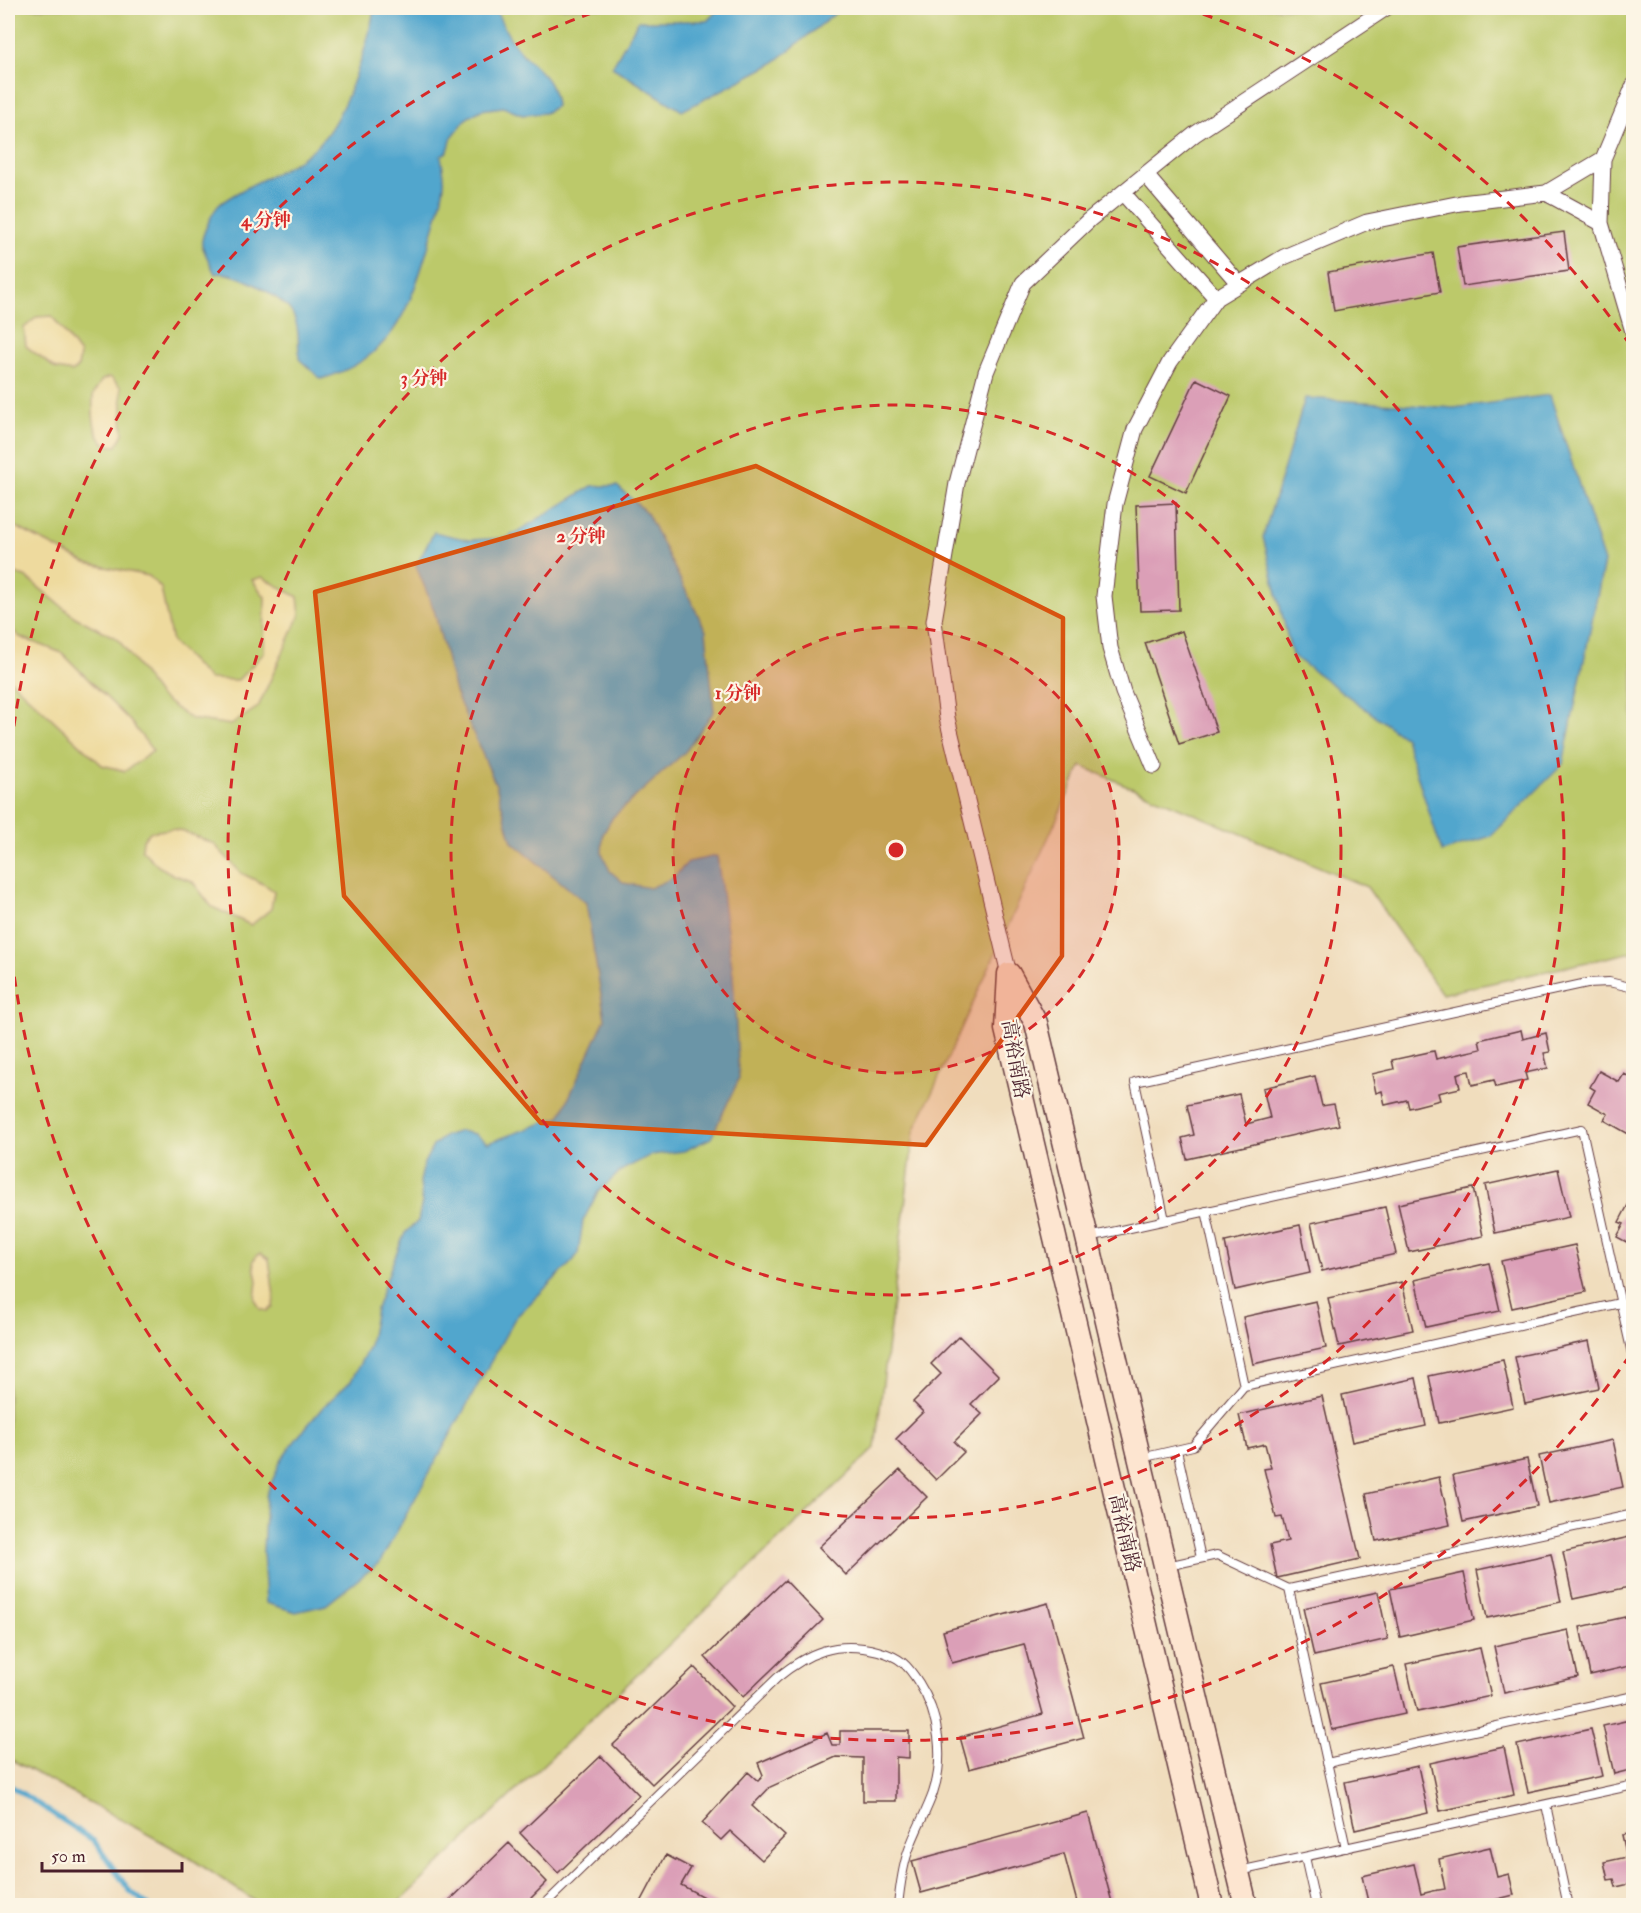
<svg xmlns="http://www.w3.org/2000/svg" width="1641" height="1913" font-family="'IM FELL Double Pica','Noto Serif SC',serif">
	<rect width="100%" height="100%" fill="#fcf5e5"/>
	<filter id="ink" filterUnits="userSpaceOnUse"><feTurbulence type="fractalNoise" baseFrequency=".0167" numOctaves="2"/><feDisplacementMap in="SourceGraphic" scale="12" xChannelSelector="R" yChannelSelector="G"/><feConvolveMatrix kernelMatrix="1 2 1 2 8 2 1 2 1" color-interpolation-filters="sRGB"/></filter>
	<filter id="wash" filterUnits="userSpaceOnUse"><feTurbulence type="fractalNoise" baseFrequency=".008" numOctaves="4" result="noise"/><feDisplacementMap in="SourceGraphic" scale="24" xChannelSelector="R" yChannelSelector="G"/><feGaussianBlur stdDeviation="1.35" result="paint"/><feColorMatrix in="noise" values="0 0 0 0 0 0 0 0 0 0 0 0 0 0 0 0 0 1.4 0 .05"/><feComposite in="paint" operator="in"/></filter>
	<g filter="url(#wash)">
		<rect width="100%" height="100%" fill="#f0ddbd"/>
		<path fill="#bcc96b" stroke="#83744b" stroke-width="1.5" d="M8,8h1625v944l-191,42 -75,-107 -286,-121 -167,366 -39,316 -479,457h-135l-77,-51 -176,-96z"/>
		<path fill="#eeda9e" stroke="#9c7c64" stroke-width="1.5" d="M52,316l28,38 -2,13 -6,5 -16,-3 -30,-23 -2,-18 13,-11z
			M110,377l11,10 2,46 -6,13c-24,2 -25,-31 -24,-49 1,-6 6,-12 9,-17z
			M8,523l78,40 63,13 12,12 11,54 37,37 29,1 26,-27 1,-56 -13,-17 10,-3 36,20 2,18 -42,92 -27,18 -40,-6 -32,-23 -41,-57 -43,-22 -48,-39 -19,-7z
			M8,626l12,11 42,16 68,68 23,30 -28,20 -23,-6 -94,-87z
			M172,829l11,2 31,13 27,29 24,12 9,6 -3,18 -20,16 -39,-18 -20,-26 -18,-6 -16,-9 -16,-16 1,-10 7,-8z
			M261,1254l8,5 5,38 -1,10 -6,4 -7,-2 -5,-10 2,-18 -4,-20 4,-6z"/>
		<path fill="#51a6cd" stroke="#4e627c" stroke-width="1.5" d="M374,8h121c6,14 13,29 23,41 18,21 35,26 38,57l-11,7 -23,2 -19,-8 -22,3 -14,8 -15,19 -4,14 -7,5c1,9 4,19 3,28 -2,22 -11,45 -17,67 -19,62 -37,109 -106,128l-22,-20c-1,-15 1,-32 -7,-46 -8,-15 -60,-45 -77,-39 -4,-9 -10,-20 -13,-29 -2,-8 12,-36 18,-41 30,-23 70,-32 98,-59 26,-26 51,-101 56,-137z
			M720,8h122l-70,56 -90,47 -70,-44 26,-46h69z
			M1550,395l54,167 -41,202 -72,72 -49,16 -37,-114 -113,-83 -29,-118 42,-139 149,10z
			M592,486h25l30,27 59,118 8,80 -29,41 -72,65 -10,17 -1,19 8,18 14,12 26,5 23,-10 15,-16 29,-6 16,119 6,104 -28,59 -27,13 -33,4 -29,15 -24,22 -15,29 -5,33 -5,7 -58,57 -135,244 -54,43 -30,7 -30,-9 -3,-52 3,-55 15,-36 16,-22 26,-31 28,-26 18,-35 7,-37 15,-42 14,-34 13,-12 4,-19 -2,-20 4,-19 9,-17 12,-10 15,-5 15,3 13,9 72,-26 45,-98 -19,-116 -74,-61 -16,-57 -41,-93 -21,-82 -18,-44 18,-34 35,8 38,-2z"/>
		<g fill="none" stroke-linecap="round" stroke-linejoin="round">
			<path stroke="#51a6cd" stroke-width="5" d="M8,1784l86,57 35,49 20,16"/>
		</g>
		<g id="blocks">
			<path fill="#db9fb7" d="M1564,232l5,39 -106,15 -6,-39z
				M1433,253l7,39 -106,19 -6,-39z
				M1196,379l35,17 -45,97 -36,-17z
				M1176,503l3,107 -39,1 -4,-106z
				M1182,631l35,101 -38,12 -34,-101z
				M1521,1030l2,9 23,-6 4,19 -6,1 4,15 -23,5 2,7 -31,7 -2,-7 -22,5 -3,-14 -6,1 -6,2 3,14 -22,5 2,7 -31,8 -2,-8 -22,5 -3,-14 -6,2 -4,-19 22,-5 -2,-9 42,-9 2,8 45,-10 -2,-9z
				M1599,1071l20,11 5,-8 10,5 -2,57 -28,-16 4,-6 -20,-11 7,-13 -5,-3z
				M1315,1076l7,30 12,-2 5,21 -152,34 -5,-21 12,-3 -7,-30 52,-11 7,30 24,-6 -7,-30z
				M1558,1169l11,48 -74,16 -10,-48z
				M1473,1188l10,48 -74,16 -11,-48z
				M1628,1205l6,3v38l-17,-9 7,-13 -5,-2z
				M1385,1207l11,47 -74,17 -11,-48z
				M1300,1225l10,48 -75,17 -10,-48z
				M1575,1245l11,47 -74,16 -11,-47z
				M1489,1263l11,48 -74,16 -11,-47z
				M1402,1282l11,48 -74,16 -11,-48z
				M1316,1301l10,47 -73,16 -10,-47z
				M959,1336l40,40 -28,28 11,10 -28,28 10,10 -28,28 -40,-41 27,-27 -10,-10 28,-28 -10,-10z
				M1589,1341l10,47 -74,16 -10,-47z
				M1503,1360l10,47 -74,16 -10,-47z
				M1416,1378l10,48 -74,16 -10,-47z
				M1322,1396l38,163 -83,19 -7,-33 18,-4 -6,-24 -6,1 -12,-49 7,-1 -6,-24 -18,4 -8,-33z
				M1613,1440l10,47 -74,16 -10,-47z
				M1527,1459l10,47 -74,16 -10,-47z
				M900,1470l27,27 -81,78 -27,-28z
				M1439,1477l11,48 -74,16 -10,-47z
				M1634,1536v50l-61,13 -10,-47z
				M1551,1554l10,48 -74,16 -10,-48z
				M1464,1573l10,47 -74,17 -10,-48z
				M785,1580l38,40 -80,77 -38,-40z
				M1378,1592l10,47 -74,17 -11,-48z
				M1048,1603l36,135 -115,31 -9,-32 83,-23 -19,-70 -72,19 -9,-32z
				M1634,1615v50l-44,10 -10,-48z
				M1568,1630l10,47 -74,16 -10,-47z
				M1480,1648l11,48 -74,16 -11,-48z
				M694,1667l38,40 -80,77 -39,-39z
				M1394,1667l11,47 -73,16 -11,-47z
				M1634,1719v50l-20,5 -11,-48z
				M1591,1729l11,47 -74,16 -11,-47z
				M840,1731h69v27l-13,-1v44h-33v-43l-27,-1 -66,30 -18,19 33,30 -23,24 -32,-29 -9,9 -19,-17 46,-51 10,9 3,-3 2,-3 -5,-12 69,-30 5,12h8z
				M1504,1747l10,48 -74,16 -10,-48z
				M601,1756l38,39 -81,78 -38,-40z
				M1418,1766l10,47 -73,17 -10,-48z
				M1088,1813l25,93h-35l-14,-52 -143,39 -9,-32z
				M1634,1833v50l-18,4 -2,-8 -6,1 -4,-18 23,-5 -5,-22z
				M509,1843l38,39 -24,24h-79z
				M1490,1847l7,30 12,-3 5,21 -44,11h-101l-7,-30 52,-12 7,30 12,-3 12,-2 -6,-30z
				M666,1855l25,13 -10,17 39,21h-81z"/>
		</g>
	</g>
	<g filter="url(#ink)">
		<use href="#blocks" fill-opacity="0" stroke="#633c41" stroke-width="1.5"/>
		<g fill="none" stroke-linecap="round" stroke-linejoin="round">
			<defs>
				<path id="lane" d="M1206,1211l38,175
					M1165,1220l-30,-138 452,-99 22,-1 25,6
					M1089,1237l493,-108 52,234
					M1177,1450l24,108
					M1141,1458l52,-12 51,-60 376,-83
					M1167,1566l50,-11 72,34 345,-75
					M1289,1589l57,259
					M1327,1763l307,-67
					M1546,1805l22,101
					M1305,1857l11,49
					M1239,1871l395,-86
					M543,1906l234,-228c31,-26 60,-38 101,-27 22,6 29,13 41,32 20,31 26,75 14,110 -7,20 -18,38 -25,59 -6,17 -8,35 -10,54"/>
				<path id="street" d="M1145,174l94,110
					M1123,193l93,105
					M1546,193l57,-34
					M1601,223l2,-64 31,-74
					M1154,766l-31,-74 -13,-44 -6,-52 11,-92 20,-75 35,-67 46,-64 68,-41 83,-35 94,-19 85,-10 55,30 33,112
					M1009,974l-62,-256 -13,-97 23,-138 29,-111 37,-89 66,-63 106,-86 191,-126"/>
				<path id="secondary" d="M1009,974l27,49 210,883
					M1009,974l-3,55 206,877"/>
			</defs>
			<use href="#lane" stroke="#633c41" stroke-width="10"/>
			<use href="#street" stroke="#633c41" stroke-width="17"/>
			<use href="#secondary" stroke="#633c41" stroke-width="25"/>
			<use href="#lane" stroke="#fff" stroke-width="8"/>
			<use href="#street" stroke="#fff" stroke-width="15"/>
			<use href="#secondary" stroke="#fde5d0" stroke-width="22"/>
		</g>
	</g>
	<path fill="#d8530f" fill-opacity="0.2" stroke="#d8530f" stroke-width="4.5" stroke-linejoin="round" d="M756,466l307,152 -1,338 -136,189 -385,-22 -197,-227 -29,-304z"/>
	<circle cx="896" cy="850" r="223" fill="#d62828" fill-opacity=".12"/>
	<g fill="none" stroke="#d62828" stroke-width="3" stroke-dasharray="10 8">
		<circle cx="896" cy="850" r="223"/>
		<circle cx="896" cy="850" r="445"/>
		<circle cx="896" cy="850" r="668"/>
		<path d="M1630 1355A891 891 0 0 1 8 920M8 780A891 891 0 0 1 606 8M1186 8A891 891 0 0 1 1630 345"/>
	</g>
	<g text-anchor="middle" stroke-width="4.5" stroke-linejoin="round" paint-order="stroke">
		<g font-size="20" fill="#4a1f2b" stroke="#fcf5e5">
			<text transform="translate(1016 1059) rotate(80)" y="7">高裕南路</text>
			<text transform="translate(1125 1533) rotate(77)" y="7">高裕南路</text>
		</g>
	</g>
	<circle cx="896" cy="850" r="9" fill="#d62828" stroke="#fcf5e5" stroke-width="3"/>
	<g font-size="18" text-anchor="middle" font-weight="bold" fill="#d62828" stroke="#fcf5e5" stroke-width="4.5" stroke-linejoin="round" paint-order="stroke">
		<text x="266" y="226">4 分钟</text>
		<text x="424" y="384">3 分钟</text>
		<text x="581" y="542">2 分钟</text>
		<text x="738" y="699">1 分钟</text>
	</g>
	<rect width="1641" height="1913" fill="none" stroke="#fcf5e5" stroke-width="30"/>
	<path d="M42 1862v9h140v-9" fill="none" stroke="#4a1f2b" stroke-width="3"/>
	<text x="51" y="1862" font-size="18" fill="#4a1f2b" stroke="#fcf5e5" stroke-width="4.5" paint-order="stroke">50 m</text>
</svg>
